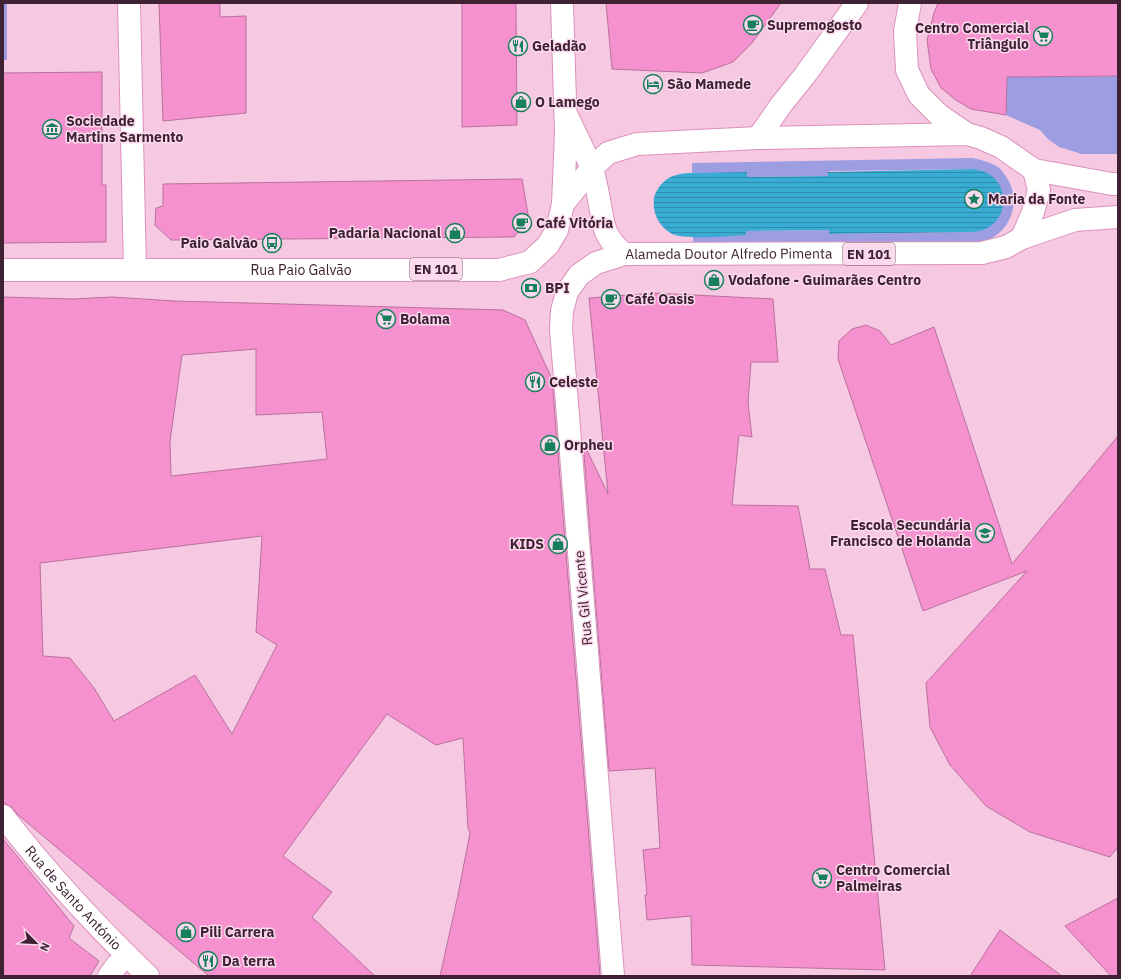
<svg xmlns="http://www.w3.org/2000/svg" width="1121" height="979" font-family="'IBM Plex Sans',sans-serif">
	<defs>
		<pattern id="water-rules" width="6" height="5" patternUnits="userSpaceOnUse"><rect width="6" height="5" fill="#38acd2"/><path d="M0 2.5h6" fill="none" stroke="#318cab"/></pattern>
	</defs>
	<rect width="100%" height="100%" fill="#f7c8e2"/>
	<path fill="#9d9de1" d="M3,3h4v57h-4z
		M1118,76v78h-36l-23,-7 -11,-8 -8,-9 -34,-15 1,-38z
		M972,158c10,2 18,4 26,9 3,2 4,4 6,7 18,21 10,55 -16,66 -5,2 -10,2 -15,3l-280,4v-11l53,-1 -1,-4 84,-1 1,4 143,-2v-63l-144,2v5l-82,1v-4h-55v-10z"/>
	<path fill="url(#water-rules)" d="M973,169c3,1 8,1 12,3 24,10 25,46 0,57 -3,2 -8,2 -12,3l-144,2v-4l-83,1v4c-16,1 -61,5 -74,-1 -13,-7 -20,-21 -18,-36 2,-9 10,-19 19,-22 10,-4 21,-3 31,-3 14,0 28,-1 43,-1v5l81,-1v-4z"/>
	<path fill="#f691cf" stroke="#b8719c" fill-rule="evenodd" d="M159,3h61v14l26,-1v97l-83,8z
		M462,3h54l1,122 -55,2z
		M606,3h175l-29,40 -19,19 -31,11 -90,-4z
		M938,3h180v73l-111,1 -1,38 -35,-6 -15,-9 -15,-12 -10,-19 -4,-29 7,-27z
		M102,72v113h4v57l-103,1v-170z
		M522,179l7,41 -15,17 -343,3 -16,-15 1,-17 7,-2v-22z
		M654,293l119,6 5,63h-27l-3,41 4,34 -13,-2 -7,70 66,1 12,63h15l16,66h12l32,335 -193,-5 -1,-49 -44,4 -2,-25h2l-4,-45 17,-2 -5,-80 -46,3 -26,-329 25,52 -19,-196z
		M3,297l70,2 39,-2 63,4 328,9 22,10 27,59 48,597h-160l18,-81 12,-62 -2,-5 -5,-90 -27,7 -49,-31 -104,142 49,36 -20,25 63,59h-166l-192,-162 -4,-6 -10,-6zM256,349v66l66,-3 5,47 -156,17 -1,-35 12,-86zM262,536l-6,96 21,13 -45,89 -37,-59 -81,46 -20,-33 -24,-30 -27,-2 -3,-93z
		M866,325l14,6 11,14 43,-18 78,237 106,-128v411l-8,10 -80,-25 -44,-26 -36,-41 -20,-38 -4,-44 101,-112 -104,40 -85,-252 1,-18 13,-12z
		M3,839l71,87 -5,12 30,23 -9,15h-87z
		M1118,898v78h-7l-46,-50z
		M1000,930l24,18 38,28h-92z"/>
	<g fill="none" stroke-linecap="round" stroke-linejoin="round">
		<defs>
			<path id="pedestrian" d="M109,976l8,-11"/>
			<g id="minor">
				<path d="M129,3l6,267"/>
				<path id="s1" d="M3,816c44,57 93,110 145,160"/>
				<path d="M613,976l-52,-647 1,-18 5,-19 12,-17 17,-12 28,-9"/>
			</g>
			<path id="tertiary" d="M910,3l-5,28 2,39 12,25 20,20 28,19
				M758,138l23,-33 24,-30 52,-72"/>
			<path id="secondary" d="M562,3l4,130 -3,71
				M567,116l25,52"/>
			<g id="primary">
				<path id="s2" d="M592,168c3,12 6,25 8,37 4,24 5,33 24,49l358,-1 24,-6 16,-9 53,-18 43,-3"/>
				<path d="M1022,238l11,-26 6,-22 -5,-20"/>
				<path id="s3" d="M3,270h496l31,-8 18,-17 9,-15 6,-26 29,-36 16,-15 29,-9 121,-6 209,-4 14,4 20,9 33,23 78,14h6"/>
			</g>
		</defs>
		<use href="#pedestrian" stroke="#db91bd" stroke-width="24"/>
		<use href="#minor" stroke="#db91bd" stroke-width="24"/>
		<use href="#tertiary" stroke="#db91bd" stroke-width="24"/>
		<use href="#secondary" stroke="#db91bd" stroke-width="24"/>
		<use href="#primary" stroke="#db91bd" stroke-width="24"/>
		<use href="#pedestrian" stroke="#fff" stroke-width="22"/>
		<use href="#minor" stroke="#fff" stroke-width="22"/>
		<use href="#tertiary" stroke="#fff" stroke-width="22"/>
		<use href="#secondary" stroke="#fff" stroke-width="22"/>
		<use href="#primary" stroke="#fff" stroke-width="22"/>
	</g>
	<defs>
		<symbol id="cafe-ring" viewBox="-11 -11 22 22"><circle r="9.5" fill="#fadaec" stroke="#16805b" stroke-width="1.5"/><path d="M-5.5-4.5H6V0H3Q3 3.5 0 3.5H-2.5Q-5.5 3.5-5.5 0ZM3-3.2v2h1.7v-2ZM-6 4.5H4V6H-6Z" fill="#16805b"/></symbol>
		<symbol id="supermarket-ring" viewBox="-11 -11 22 22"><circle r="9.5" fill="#fadaec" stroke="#16805b" stroke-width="1.5"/><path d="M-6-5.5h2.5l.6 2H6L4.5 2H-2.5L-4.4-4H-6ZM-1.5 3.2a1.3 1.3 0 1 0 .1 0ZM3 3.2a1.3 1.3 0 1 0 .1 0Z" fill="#16805b"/></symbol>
		<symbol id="restaurant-ring" viewBox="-11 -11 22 22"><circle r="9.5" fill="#fadaec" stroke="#16805b" stroke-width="1.5"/><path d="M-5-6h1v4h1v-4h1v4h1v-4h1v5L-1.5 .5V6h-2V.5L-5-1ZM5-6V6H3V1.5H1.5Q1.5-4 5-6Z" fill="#16805b"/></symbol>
		<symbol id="hotel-ring" viewBox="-11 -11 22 22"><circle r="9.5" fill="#fadaec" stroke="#16805b" stroke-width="1.5"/><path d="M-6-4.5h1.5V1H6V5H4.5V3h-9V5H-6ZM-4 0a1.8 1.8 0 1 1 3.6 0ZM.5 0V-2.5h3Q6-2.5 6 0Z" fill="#16805b"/></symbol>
		<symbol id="shop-ring" viewBox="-11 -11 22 22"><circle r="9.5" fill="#fadaec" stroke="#16805b" stroke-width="1.5"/><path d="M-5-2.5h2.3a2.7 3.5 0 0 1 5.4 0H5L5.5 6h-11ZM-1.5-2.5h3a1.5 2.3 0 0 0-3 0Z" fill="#16805b"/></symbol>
		<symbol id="museum-ring" viewBox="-11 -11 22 22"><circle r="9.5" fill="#fadaec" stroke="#16805b" stroke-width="1.5"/><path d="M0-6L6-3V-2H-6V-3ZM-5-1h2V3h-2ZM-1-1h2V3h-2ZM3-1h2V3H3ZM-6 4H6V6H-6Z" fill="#16805b"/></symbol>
		<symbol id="sight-ring" viewBox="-11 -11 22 22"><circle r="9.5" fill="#fadaec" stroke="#16805b" stroke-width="1.5"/><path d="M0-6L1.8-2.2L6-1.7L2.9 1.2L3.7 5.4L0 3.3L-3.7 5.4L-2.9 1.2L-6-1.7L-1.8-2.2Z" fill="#16805b"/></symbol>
		<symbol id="bus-ring" viewBox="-11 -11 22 22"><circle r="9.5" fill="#fadaec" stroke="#16805b" stroke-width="1.5"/><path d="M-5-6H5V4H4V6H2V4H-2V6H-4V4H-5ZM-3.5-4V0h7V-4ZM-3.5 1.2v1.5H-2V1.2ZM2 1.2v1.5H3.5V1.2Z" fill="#16805b"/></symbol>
		<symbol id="bank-ring" viewBox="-11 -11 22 22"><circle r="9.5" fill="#fadaec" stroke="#16805b" stroke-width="1.5"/><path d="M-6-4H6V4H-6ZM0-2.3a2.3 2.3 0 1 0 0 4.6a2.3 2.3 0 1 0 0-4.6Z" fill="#16805b"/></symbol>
		<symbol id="school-ring" viewBox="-11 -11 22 22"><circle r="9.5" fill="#fadaec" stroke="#16805b" stroke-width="1.5"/><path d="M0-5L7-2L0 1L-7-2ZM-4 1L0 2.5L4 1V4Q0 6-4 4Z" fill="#16805b"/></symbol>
	</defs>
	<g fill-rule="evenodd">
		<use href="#cafe-ring" x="742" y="14" width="22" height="22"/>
		<use href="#supermarket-ring" x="1032" y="25" width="22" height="22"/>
		<use href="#restaurant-ring" x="507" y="35" width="22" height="22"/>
		<use href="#hotel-ring" x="642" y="73" width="22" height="22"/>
		<use href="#shop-ring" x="510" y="91" width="22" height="22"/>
		<use href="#museum-ring" x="41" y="118" width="22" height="22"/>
		<use href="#sight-ring" x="963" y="188" width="22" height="22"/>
		<use href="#cafe-ring" x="511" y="212" width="22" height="22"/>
		<use href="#shop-ring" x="444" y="222" width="22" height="22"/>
		<use href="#bus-ring" x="261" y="232" width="22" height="22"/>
		<use href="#shop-ring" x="703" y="269" width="22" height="22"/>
		<use href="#bank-ring" x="520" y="277" width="22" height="22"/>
		<use href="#cafe-ring" x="600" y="288" width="22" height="22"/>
		<use href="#supermarket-ring" x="375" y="308" width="22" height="22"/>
		<use href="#restaurant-ring" x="524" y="371" width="22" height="22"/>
		<use href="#shop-ring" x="539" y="434" width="22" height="22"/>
		<use href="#school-ring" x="974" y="522" width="22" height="22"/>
		<use href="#shop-ring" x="547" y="533" width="22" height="22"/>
		<use href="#supermarket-ring" x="811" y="867" width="22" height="22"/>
		<use href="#shop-ring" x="175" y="921" width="22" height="22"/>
		<use href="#restaurant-ring" x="197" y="950" width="22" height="22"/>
	</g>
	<g text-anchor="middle" stroke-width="3" stroke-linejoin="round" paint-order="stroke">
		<g fill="#fadaec" stroke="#76586a" stroke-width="1">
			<rect x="843" y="243" width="52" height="22" rx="3"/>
			<rect x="410" y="258" width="52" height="22" rx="3"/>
		</g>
		<g font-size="13" font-weight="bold" fill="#3e2133">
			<text x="869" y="259">EN 101</text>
			<text x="436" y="274">EN 101</text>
		</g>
		<g font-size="14" font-weight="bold" fill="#3e2133" stroke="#fadaec" text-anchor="start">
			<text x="767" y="30">Supremogosto</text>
			<text x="1029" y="33" text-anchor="end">Centro Comercial<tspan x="1029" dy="16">Triângulo</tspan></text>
			<text x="532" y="51">Geladão</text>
			<text x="667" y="89">São Mamede</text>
			<text x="535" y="107">O Lamego</text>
			<text x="66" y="126">Sociedade<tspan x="66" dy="16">Martins Sarmento</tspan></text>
			<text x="988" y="204">Maria da Fonte</text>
			<text x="536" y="228">Café Vitória</text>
			<text x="441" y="238" text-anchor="end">Padaria Nacional</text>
			<text x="258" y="248" text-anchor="end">Paio Galvão</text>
			<text x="728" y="285">Vodafone - Guimarães Centro</text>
			<text x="545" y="293">BPI</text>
			<text x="625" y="304">Café Oasis</text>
			<text x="400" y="324">Bolama</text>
			<text x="549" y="387">Celeste</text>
			<text x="564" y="450">Orpheu</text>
			<text x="971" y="530" text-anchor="end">Escola Secundária<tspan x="971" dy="16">Francisco de Holanda</tspan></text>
			<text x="544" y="549" text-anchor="end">KIDS</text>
			<text x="836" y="875">Centro Comercial<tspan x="836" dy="16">Palmeiras</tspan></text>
			<text x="200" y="937">Pili Carrera</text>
			<text x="222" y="966">Da terra</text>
		</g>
		<g font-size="14" fill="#3e2133" stroke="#fadaec">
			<text dy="5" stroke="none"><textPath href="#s2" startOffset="199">Alameda Doutor Alfredo Pimenta</textPath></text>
			<text dy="5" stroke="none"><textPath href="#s3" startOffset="298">Rua Paio Galvão</textPath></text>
			<text transform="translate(583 598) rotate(-95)" y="5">Rua Gil Vicente</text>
			<text dy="5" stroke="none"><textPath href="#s1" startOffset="108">Rua de Santo António</textPath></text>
		</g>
	</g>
	<rect width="1121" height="979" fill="none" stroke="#3e2133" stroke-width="8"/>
	<g transform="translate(36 943) rotate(114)" stroke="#fadaec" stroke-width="3" paint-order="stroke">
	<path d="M0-3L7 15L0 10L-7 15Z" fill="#3e2133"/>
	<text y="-6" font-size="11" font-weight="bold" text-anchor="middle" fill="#3e2133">N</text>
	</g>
</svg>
